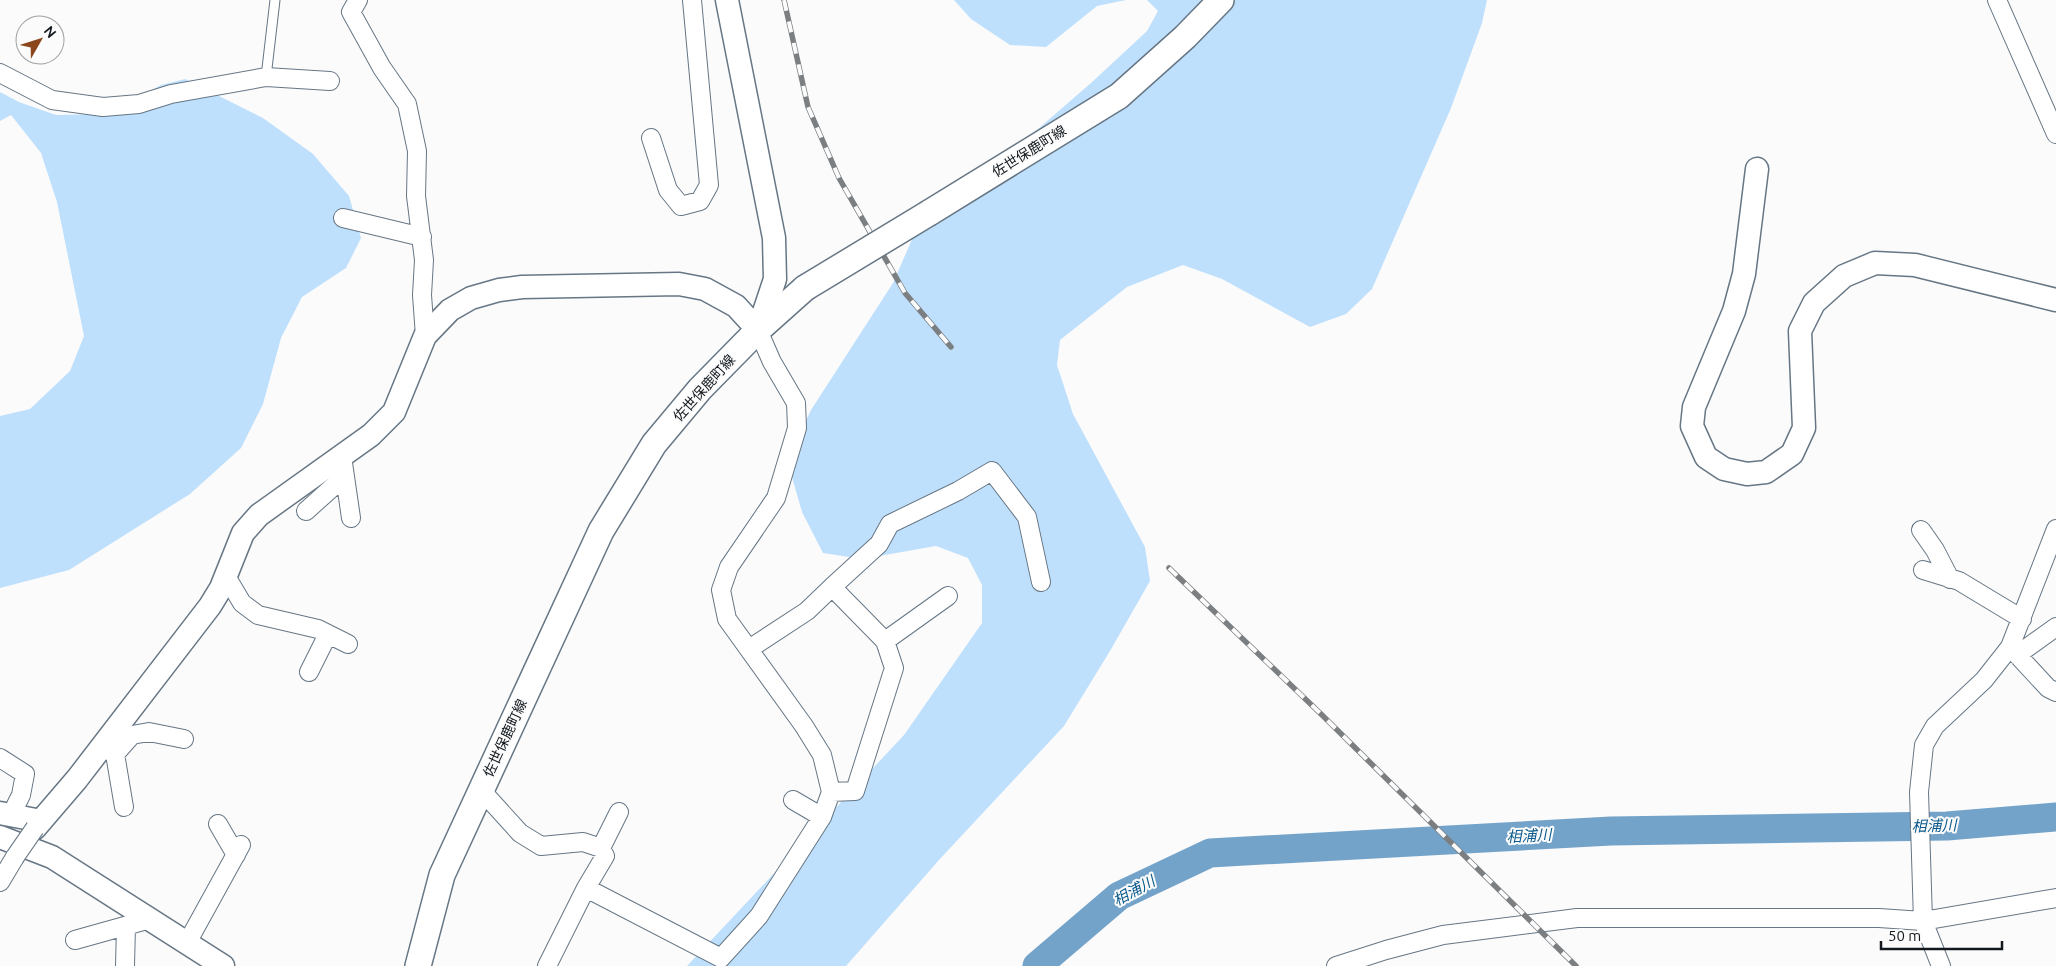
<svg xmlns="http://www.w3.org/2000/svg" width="2056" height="966" font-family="Ubuntu,'Noto Sans JP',sans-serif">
	<rect width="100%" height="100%" fill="#fbfbfb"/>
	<path fill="#bfe0fc" d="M954,0h172l-29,6 -51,41 -36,-2 -39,-26z
		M1147,0h340l-5,23 -31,85 -79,181 -26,25 -36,13 -88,-48 -39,-14 -56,22 -67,53 -3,25 16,49 72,133 5,34 -40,70 -46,75 -125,134 -93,106h-159l217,-231 78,-112v-38l-14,-27 -32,-12 -74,13 -39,-6 -21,-41 -15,-52 24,-50 82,-127 20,-46 178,-154 56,-52 11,-20z
		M185,79l78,39 50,36 36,42 12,42 -15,30 -44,29 -21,41 -18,66 -22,44 -51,46 -121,76 -69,18v-172l30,-7 40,-38 14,-35 -27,-134 -16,-49 -30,-38 -11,6v-29l19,10 37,13 50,-1 55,-29z"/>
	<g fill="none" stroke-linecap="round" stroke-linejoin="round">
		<path stroke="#74a3ca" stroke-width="29" d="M1037,966l82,-70 91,-43 401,-22 336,-5 109,-9"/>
		<defs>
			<path id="service" d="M266,77l9,-77"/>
			<path id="minor" d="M358,0l-7,12 31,56 25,36 10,47 -1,45 8,64 -2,35 3,41
				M1997,0l59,134
				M0,73l52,27 51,7 36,-3 32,-10 95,-17 64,4
				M651,138l17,52 13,16 19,-5 9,-16 -17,-185
				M343,218l79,19
				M342,456l9,62
				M306,511l39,-35
				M1921,530l14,20 15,29
				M1923,570l36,11 63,38
				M226,576l16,27 16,12 60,14 30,15
				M832,587l47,-43 11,-20 68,-33 34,-20 35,46 14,65
				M885,641l63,-45
				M2010,647l38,41 8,4
				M749,649l58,-38 25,-24 53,54 9,27 -39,123 -24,1
				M2017,655l39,-28
				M309,672l19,-38
				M104,748l11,6 9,53
				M115,754l17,-19 17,-3 35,7
				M0,758l25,16 -4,21 -10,20
				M481,790l39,43 21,13 42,-4 18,6
				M793,800l29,17
				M218,824l18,31
				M0,882l15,-25
				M586,888l19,-32 -4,-8 18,-36
				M75,940l75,-21
				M187,943l54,-98
				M125,966l1,-40
				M547,966l39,-78 135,70 38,-42 63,-99 9,-25 -9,-37 -18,-29 -77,-107 -6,-29 8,-23 47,-69 21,-70 -1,-25 -24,-41 -14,-32
				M1336,966l50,-16 57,-15 134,-17h302l44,3 133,-23
				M1941,966l-18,-45 -4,-129 5,-47 11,-19 49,-46 26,-33 46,-118"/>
			<path id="tertiary" d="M1757,169l-13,105 -10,37 -40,96 -2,19 14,31 18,12 23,5 19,-2 26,-18 12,-26 -4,-97 14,-28 30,-27 31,-13 40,2 141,35
				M0,813l41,8
				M35,828l42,-49 133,-173 11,-18 22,-55 16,-18 112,-80 23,-23 31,-76 25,-26 21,-12 28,-8 23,-3 157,-3 26,5 31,17 22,24 17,-51 -1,-41 -47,-238
				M0,837l52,20 171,109"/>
			<path id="secondary" d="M929,213l190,-117 66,-59 36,-37
				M418,966l24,-91 159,-344 53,-87 46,-55 58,-59 47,-42"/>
		</defs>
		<use href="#service" stroke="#667684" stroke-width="11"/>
		<use href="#minor" stroke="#667684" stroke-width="20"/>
		<use href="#tertiary" stroke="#667684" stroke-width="25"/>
		<use href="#secondary" stroke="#667684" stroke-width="28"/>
		<use href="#service" stroke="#fff" stroke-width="9"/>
		<use href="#minor" stroke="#fff" stroke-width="18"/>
		<use href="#tertiary" stroke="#fff" stroke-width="22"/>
		<use href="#secondary" stroke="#fff" stroke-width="25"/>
		<defs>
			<path id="rail" d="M784,0l24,107 31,71 66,115 46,54
				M1169,568l153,147 254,251"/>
		</defs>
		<use href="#rail" stroke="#7b7f82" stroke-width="5.5"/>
		<use href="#rail" stroke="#fbfbfb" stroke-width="4" stroke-dasharray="11" stroke-linecap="butt"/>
		<defs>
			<path id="minor-bridge" d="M15,857l20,-29"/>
			<path id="secondary-bridge" d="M805,288l124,-75"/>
		</defs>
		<use href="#minor-bridge" stroke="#667684" stroke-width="20" stroke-linecap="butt"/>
		<use href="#secondary-bridge" stroke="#667684" stroke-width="28" stroke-linecap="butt"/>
		<use href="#minor-bridge" stroke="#fff" stroke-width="18"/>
		<use href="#secondary-bridge" stroke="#fff" stroke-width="25"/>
	</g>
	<g text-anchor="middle" stroke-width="4" stroke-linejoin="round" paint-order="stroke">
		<g font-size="14" fill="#12181e" stroke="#fbfbfb">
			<text transform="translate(1029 151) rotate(-32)" y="5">佐世保鹿町線</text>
			<text transform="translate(704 388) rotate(-48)" y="5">佐世保鹿町線</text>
			<text transform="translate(505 738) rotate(-65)" y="5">佐世保鹿町線</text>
		</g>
		<g font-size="15" font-style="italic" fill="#0b5a8c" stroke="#fbfbfb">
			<text transform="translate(1934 826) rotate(-2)" y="5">相浦川</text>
			<text transform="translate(1529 836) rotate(-3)" y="5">相浦川</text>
			<text transform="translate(1134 891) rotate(-29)" y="5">相浦川</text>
		</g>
	</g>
	<g transform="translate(40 40) rotate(51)"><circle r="24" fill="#fbfbfb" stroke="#9ea0a3"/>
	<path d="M0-4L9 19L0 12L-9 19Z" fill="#8c461e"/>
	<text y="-8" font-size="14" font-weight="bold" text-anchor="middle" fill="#12181e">N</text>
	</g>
	<path d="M1881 941v8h121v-8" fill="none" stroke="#12181e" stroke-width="2.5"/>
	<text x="1888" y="941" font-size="15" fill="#12181e" stroke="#fbfbfb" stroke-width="4" paint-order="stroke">50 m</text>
</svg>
